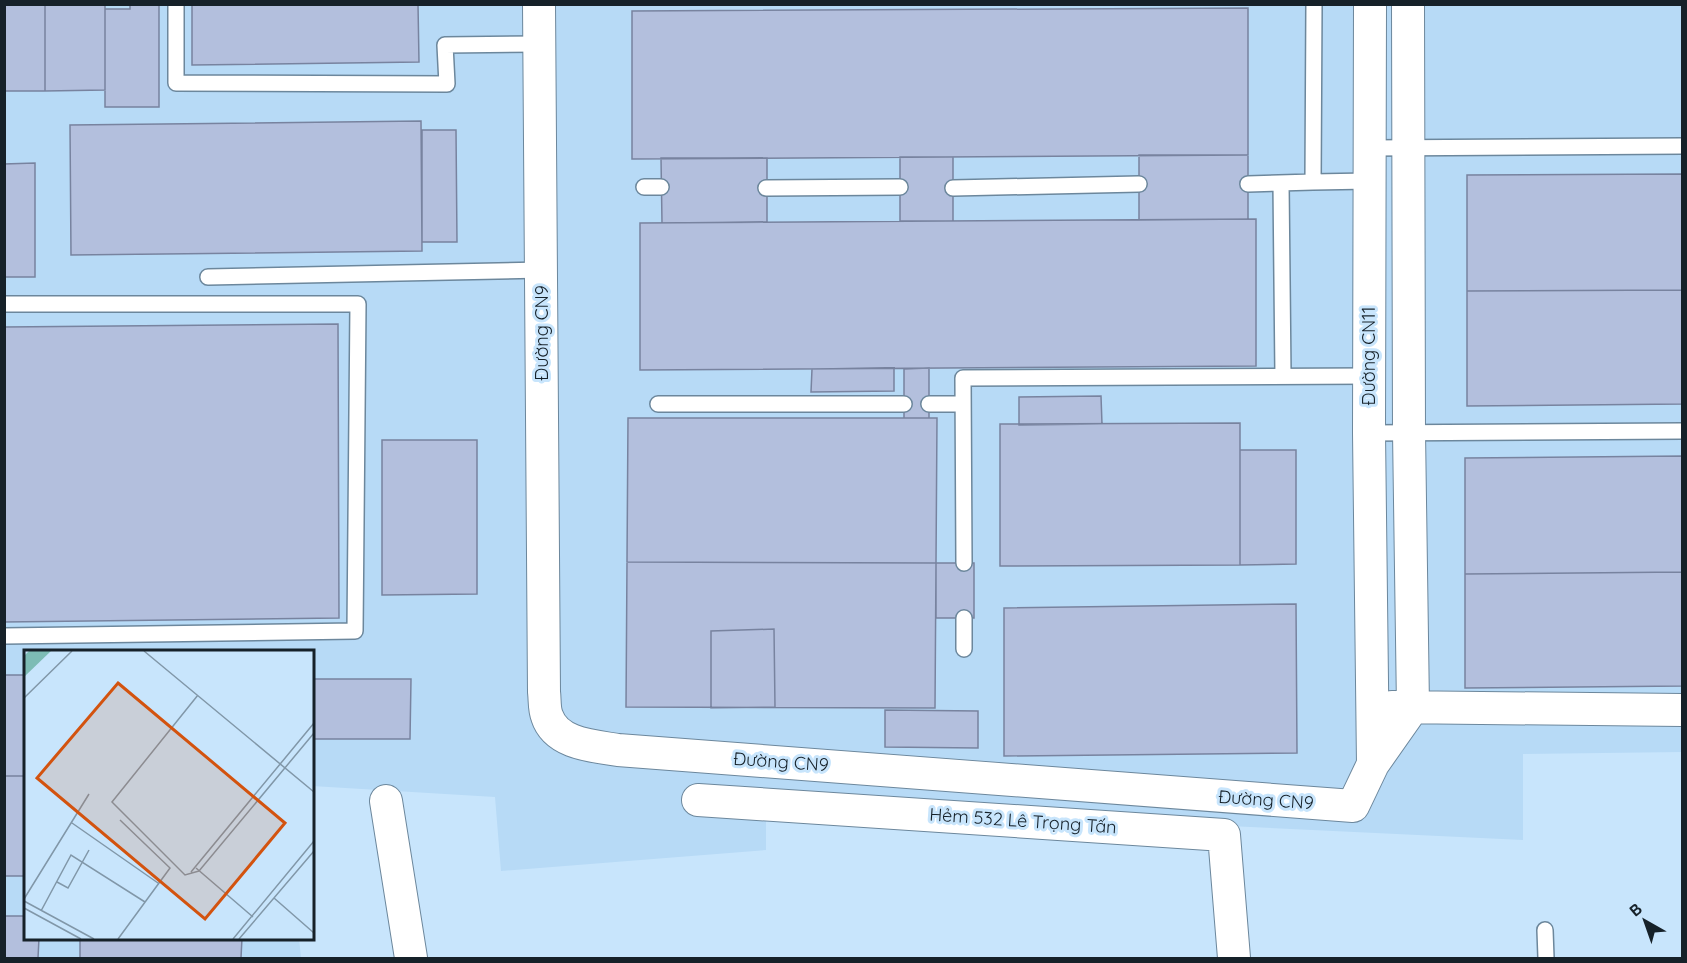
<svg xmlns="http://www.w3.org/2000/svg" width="1687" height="963" font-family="Quicksand,sans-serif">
	<rect width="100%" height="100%" fill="#c8e5fc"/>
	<path fill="#b7daf6" d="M5,5h1677v747l-159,2v86l-757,-36v46l-265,21 -6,-74 -183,-11v-135h-286v287h273l2,20h-296z"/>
	<path fill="#b3bfdd" stroke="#78839f" stroke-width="1.5" d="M4,4h41v87h-41z
		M45,4h60v86l-60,1z
		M130,4h29v103h-54v-98h25z
		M192,4h226l1,58 -227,3z
		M1248,8v147l-616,4v-148z
		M421,121l1,130 -351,4 -1,-130z
		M422,130h34l1,112h-35z
		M1139,155h109v64l-109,1z
		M900,157h53v64h-53z
		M661,158h106v64l-105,1z
		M35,163v114h-31v-113z
		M1682,174v116l-215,1v-116z
		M1256,219v147l-616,4v-147z
		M1682,290v114l-215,2v-115z
		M338,324l1,294 -335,4v-295z
		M894,368v23l-83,1 1,-23z
		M929,368v50h-25v-49z
		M1101,396l1,28 -83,1v-28z
		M628,418h309l-1,145 -309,-1z
		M1240,423v142l-240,1v-142z
		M382,440h95v154l-95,1z
		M1240,450h56v114l-56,1z
		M1682,456v116l-217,2v-116z
		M627,562l309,1 -1,145 -309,-1z
		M936,563h38v55h-38z
		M1682,572v114l-217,2v-114z
		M1296,604l1,149 -293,3v-148z
		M774,629l1,78 -64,1v-77z
		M4,675h22v101h-22z
		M312,679h99l-1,60h-98z
		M885,710l93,1v37l-93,-1z
		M4,776h22v100h-22z
		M4,916h22v22h13l-1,20h-34z
		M80,938h162l-1,20h-161z"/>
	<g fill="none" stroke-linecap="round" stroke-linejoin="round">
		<defs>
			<path id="lane" d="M176,4v79l271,1 -2,-39 94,-1
				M1370,148l312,-2
				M1313,182l56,-1
				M1281,183l2,193
				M1248,184l65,-2 1,-178
				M644,187h17
				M766,188l134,-1
				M953,188l186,-4
				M208,277l334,-7
				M4,304h354l-3,327 -351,5
				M658,404h246
				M929,404h33
				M1369,433l313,-2
				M964,563l-1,-185 406,-2
				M964,649v-31
				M1545,930l1,28"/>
			<path id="street" d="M539,4l5,688c1,7 0,17 3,24 9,28 46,30 71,34l735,56 20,-42 40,-57
				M1370,4l-1,429 4,331
				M1408,4l1,428 4,275
				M1392,707l290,3
				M698,800l526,35 10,123
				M386,801l25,157"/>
		</defs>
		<use href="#lane" stroke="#6c879c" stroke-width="18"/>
		<use href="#street" stroke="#6c879c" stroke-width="34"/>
		<use href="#lane" stroke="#fff" stroke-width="15"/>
		<use href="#street" stroke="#fff" stroke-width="32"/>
	</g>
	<g text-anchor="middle" stroke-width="6" stroke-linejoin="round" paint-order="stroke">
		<g font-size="18" fill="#162129" stroke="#c8e5fc">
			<text transform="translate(542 333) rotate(-90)" y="6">Đường CN9</text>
			<text transform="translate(1369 356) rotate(-90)" y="6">Đường CN11</text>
			<text transform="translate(781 762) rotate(4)" y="6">Đường CN9</text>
			<text transform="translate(1266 800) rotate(4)" y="6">Đường CN9</text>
			<text transform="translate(1023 821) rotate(4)" y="6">Hẻm 532 Lê Trọng Tấn</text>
		</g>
	</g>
	<g transform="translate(24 650)">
		<rect width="290" height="290" fill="#c8e5fc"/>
		<path d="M5,1h22l-27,26v-21z" fill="#7dbcb5"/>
		<path fill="none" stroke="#8197a8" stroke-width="1.5" d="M120,1l170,141M174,45l-86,107 73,73 14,-4M0,48l48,-47M48,173l86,60M172,218l57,49M175,221l115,-138M167,222l123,-149M33,232l11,6 21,-38M250,248l40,35M0,249l65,-105M0,251l70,38M0,258l57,31M17,261l30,-56 74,47M94,289l52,-71 -50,-48M209,289l81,-98M215,289l75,-88"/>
		<path fill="#d3530f" fill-opacity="0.15" stroke="#d3530f" stroke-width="3" d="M94,33l167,140 -80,96 -168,-141z"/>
		<rect width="290" height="290" fill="none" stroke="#162129" stroke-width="3"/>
	</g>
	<rect width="1687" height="963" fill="none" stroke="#162129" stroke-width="12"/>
	<g transform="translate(1645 921) rotate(320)" stroke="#c8e5fc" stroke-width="4.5" paint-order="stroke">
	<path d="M0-4.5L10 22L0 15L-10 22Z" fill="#162129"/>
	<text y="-9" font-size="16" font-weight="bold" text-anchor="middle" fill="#162129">B</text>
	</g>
</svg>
